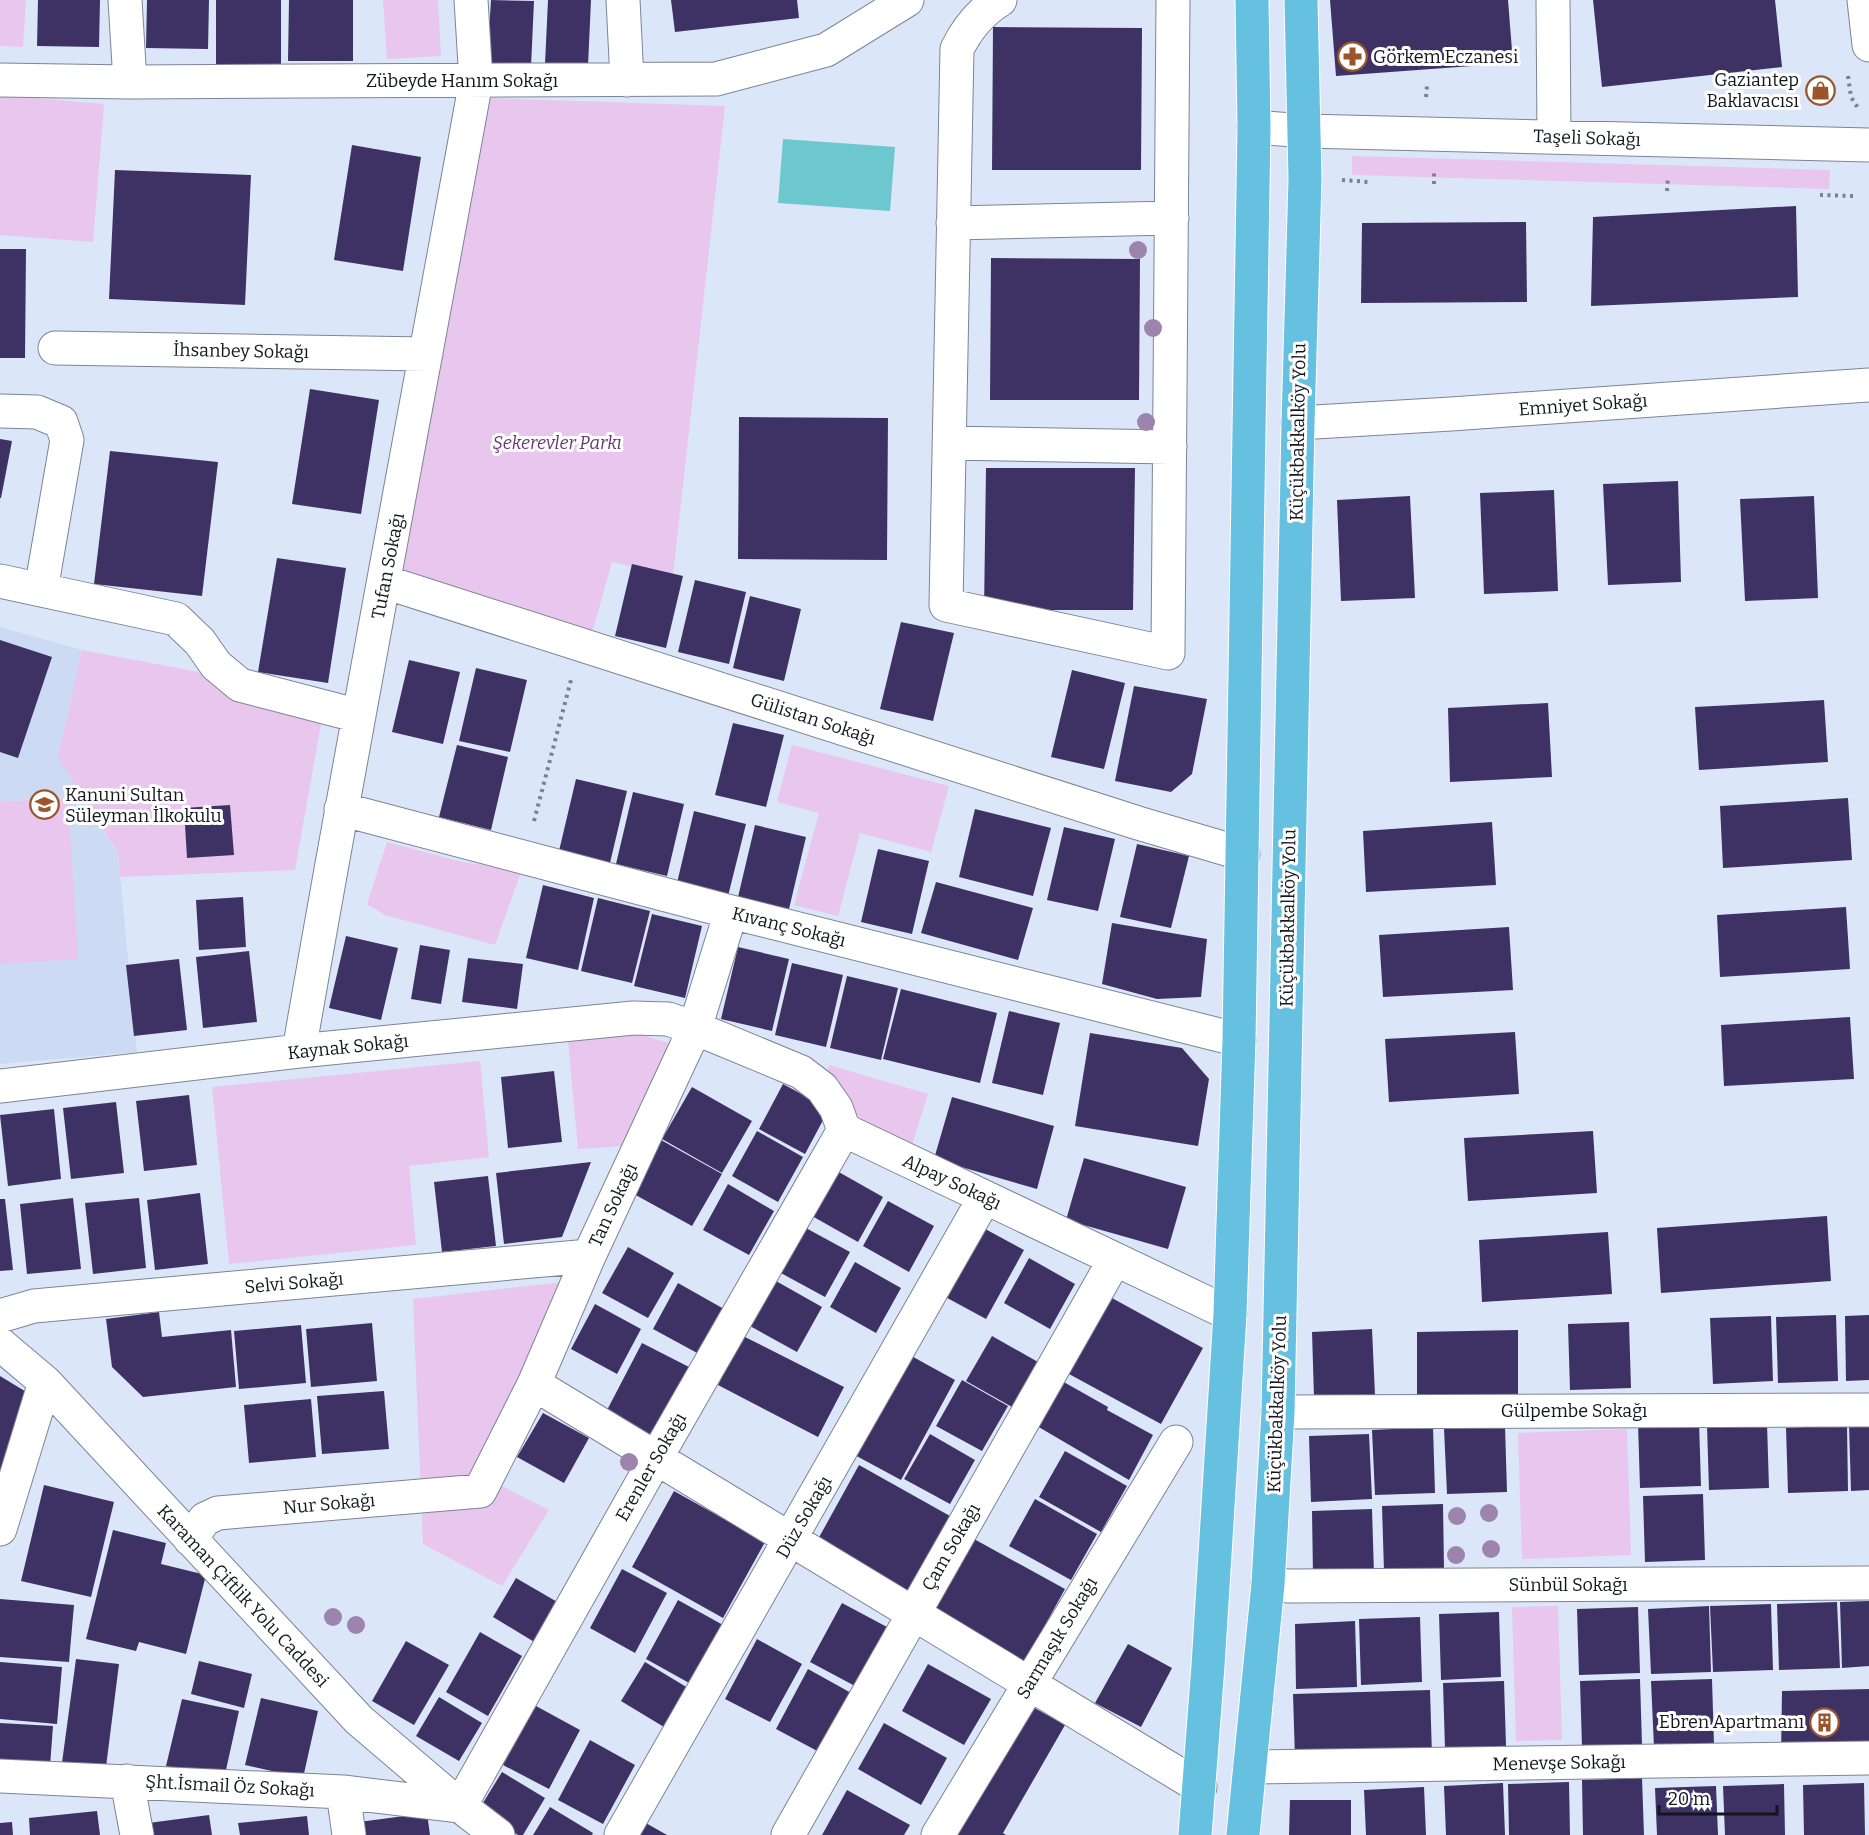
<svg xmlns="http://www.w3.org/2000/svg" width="1869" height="1835" font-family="Bitter,serif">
	<rect width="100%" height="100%" fill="#dce6f9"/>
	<path fill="#ccdaf3" d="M0,627l82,23 -24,107 60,97 19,198 -137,12z"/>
	<path fill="#e8c6ed" d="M0,0h26l-3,47 -23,-1z
		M383,0h55l3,56 -54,3z
		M0,95l104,9 -11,138 -93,-7z
		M488,98l237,8 -52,469 -61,-13 -20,71 -191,-58z
		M1352,156l478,14 -1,19 -477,-14z
		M82,650l244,46 -31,174 -175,7 -2,-24 -60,-96z
		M792,745l157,41 -18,66 -71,-19 -22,83 -44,-11 25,-92 -42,-11z
		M68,798l10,161 -78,5v-162z
		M387,842l71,19 63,11 -26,73 -110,-30 -18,-11z
		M612,1034l32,1 30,10 -49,101 -47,3 -10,-108z
		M480,1061l9,96 -80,9 7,79 -187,19 -17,-177z
		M829,1065l99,29 -17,54 -48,-22 -36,-52z
		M564,1282l-88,191 73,37 -47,76 -79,-42 -10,-245z
		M1627,1429l4,126 -109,4 -4,-126z
		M1558,1606l4,134 -46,1 -4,-134z"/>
	<path fill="#6dc7cf" d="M783,139l112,8 -5,64 -112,-8z"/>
	<path fill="#3e3265" d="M38,0h62l-1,47 -62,-1z
		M147,0h62l-1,49 -62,-1z
		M216,0h65v65h-65z
		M289,0h64v61h-65z
		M491,0l43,1 -3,66 -44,-2z
		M548,0h43l-3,66 -43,-2z
		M671,0h126l2,18 -124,14z
		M1330,0h178l5,63 -177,13z
		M1593,0h182l7,67 -180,20z
		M993,27l149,1 -1,142h-149z
		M352,145l69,12 -18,114 -69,-11z
		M115,170l136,5 -6,130 -136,-6z
		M1796,206l2,91 -207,9 2,-89z
		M1526,222l1,80 -166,1 1,-80z
		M0,249h26l-1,109h-25z
		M991,258l149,1 -1,141h-149z
		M310,389l69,11 -18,114 -69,-10z
		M739,417l149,1 -1,142 -149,-1z
		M0,439l12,2 -11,57h-1z
		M110,451l108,11 -16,134 -108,-12z
		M986,468h149l-2,142h-149z
		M1678,481l3,101 -73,3 -5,-101z
		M1554,490l4,101 -74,3 -4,-101z
		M1410,496l5,102 -74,3 -4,-101z
		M1814,496l4,102 -73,3 -5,-102z
		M277,558l69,10 -18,115 -70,-11z
		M632,564l51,12 -17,72 -51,-12z
		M695,580l51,12 -17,72 -51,-12z
		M750,596l51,13 -17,72 -51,-13z
		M901,622l53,11 -21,88 -53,-12z
		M0,640l52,17 -34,101 -18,-6z
		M409,660l51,12 -17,72 -51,-12z
		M476,668l51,12 -17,72 -51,-11z
		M1072,670l53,13 -21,86 -53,-12z
		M1134,686l73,13 -15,75 -21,18 -56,-11z
		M1824,700l4,62 -129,8 -4,-63z
		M1548,703l4,74 -102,5 -2,-74z
		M733,723l51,12 -18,72 -51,-12z
		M457,745l51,12 -17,73 -52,-13z
		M576,779l51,12 -17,72 -51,-12z
		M633,792l51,12 -17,72 -51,-12z
		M1848,798l4,62 -129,8 -3,-62z
		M230,805l4,50 -47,3 -3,-50z
		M975,809l76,19 -18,68 -74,-19z
		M694,811l52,13 -18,72 -51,-13z
		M1492,822l4,63 -130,7 -3,-61z
		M755,825l51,12 -17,72 -51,-12z
		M1064,827l51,12 -17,72 -51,-11z
		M1137,844l52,12 -18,72 -51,-11z
		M878,849l51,12 -17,73 -51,-12z
		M936,882l97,26 -15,52 -97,-27z
		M543,885l51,13 -16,72 -52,-12z
		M243,897l3,50 -47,3 -3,-50z
		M598,898l52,13 -18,72 -51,-12z
		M1846,907l4,62 -130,8 -3,-62z
		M652,914l50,12 -17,72 -51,-12z
		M1112,923l95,16 -6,58 -44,2 -55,-15z
		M1509,927l4,63 -130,7 -4,-62z
		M346,936l52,12 -17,72 -52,-12z
		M420,945l30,5 -9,54 -30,-5z
		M738,947l51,12 -17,72 -51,-12z
		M249,951l8,71 -54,6 -7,-71z
		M468,958l55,6 -6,45 -55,-7z
		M179,959l8,71 -53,6 -8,-71z
		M792,963l51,12 -17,72 -51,-12z
		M847,976l51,12 -17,72 -51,-12z
		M901,989l96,24 -17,70 -97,-24z
		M1009,1011l51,12 -17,72 -51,-12z
		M1850,1017l4,62 -130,7 -3,-61z
		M1515,1032l4,62 -130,8 -4,-63z
		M1090,1033l92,15 27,31 -11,67 -123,-20z
		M554,1071l8,71 -54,6 -7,-71z
		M783,1084l46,25 -24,45 -46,-25z
		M692,1087l60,34 -30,52 -60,-34z
		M189,1095l8,70 -53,6 -8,-70z
		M952,1097l102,29 -17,63 -103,-30z
		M116,1102l8,71 -53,6 -8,-71z
		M54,1109l7,70 -53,7 -8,-71z
		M757,1131l46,26 -25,45 -46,-26z
		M1593,1131l4,62 -129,8 -4,-63z
		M661,1140l61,34 -30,52 -60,-33z
		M1084,1158l102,29 -18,62 -102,-29z
		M591,1162l-29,75 -58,7 -8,-71z
		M837,1171l46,26 -25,45 -46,-26z
		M488,1176l8,70 -54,6 -8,-70z
		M728,1184l46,27 -25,44 -46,-25z
		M200,1193l8,71 -53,6 -8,-70z
		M73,1198l8,71 -54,5 -7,-70z
		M139,1198l7,70 -53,6 -8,-71z
		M0,1199h5l8,71 -13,1z
		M888,1201l46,25 -25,46 -46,-26z
		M1827,1216l4,65 -170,12 -4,-65z
		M976,1224l48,26 -38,69 -48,-26z
		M804,1227l46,25 -25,45 -46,-25z
		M1608,1232l4,62 -130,8 -3,-62z
		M628,1247l46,26 -26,45 -46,-25z
		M1029,1258l46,26 -25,45 -46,-26z
		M855,1262l46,26 -25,45 -46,-26z
		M776,1281l46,26 -25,45 -47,-26z
		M678,1283l46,26 -25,45 -46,-25z
		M1112,1298l91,50 -42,76 -92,-50z
		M595,1304l46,25 -24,45 -46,-25z
		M159,1312l3,25 69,-7 5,57 -93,10 -31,-30 -6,-48z
		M1836,1315l2,66 -60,2 -2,-66z
		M1869,1315v65l-23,1 -1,-65z
		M1771,1316l2,65 -60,3 -3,-66z
		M1629,1322l2,66 -61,2 -2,-66z
		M372,1323l5,58 -66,6 -5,-58z
		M301,1325l5,58 -67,6 -5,-58z
		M1372,1329l3,66 -61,2 -2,-65z
		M1518,1330v65l-101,1v-64z
		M743,1336l101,51 -26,50 -100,-52z
		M992,1336l46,26 -26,45 -46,-26z
		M642,1343l49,25 -38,71 -48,-25z
		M906,1353l49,27 -54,100 -50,-27z
		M0,1376l28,17 -28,90z
		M962,1380l46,26 -26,45 -46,-25z
		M1062,1381l46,26 -1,3 46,25 -24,45 -92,-54z
		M384,1391l5,58 -67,5 -5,-58z
		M311,1399l5,58 -67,6 -5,-58z
		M543,1413l46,25 -25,45 -47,-26z
		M1699,1421l2,65 -61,2 -2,-65z
		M1767,1423l2,65 -60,2 -2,-65z
		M1847,1425l1,66 -60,2 -2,-65z
		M1849,1425h20v65l-18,1z
		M1505,1426l2,66 -60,2 -3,-66z
		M1433,1427l2,66 -60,2 -3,-65z
		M930,1434l45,26 -25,44 -46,-25z
		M1369,1434l3,65 -61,3 -2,-66z
		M1065,1451l62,35 -26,46 -62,-35z
		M859,1465l91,51 -42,75 -91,-50z
		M44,1485l70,17 -23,95 -70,-16z
		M674,1491l91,51 -42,76 -91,-51z
		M1703,1494l2,66 -60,2 -2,-66z
		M1035,1499l62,35 -26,46 -62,-34z
		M1443,1504l1,65 -60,2 -2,-65z
		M1372,1509l2,65 -61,2 -1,-65z
		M113,1530l53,13 -5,21 45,11 -20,79 -47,-12 -3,9 -50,-12z
		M974,1539l91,50 -42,76 -91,-51z
		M622,1569l45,24 -32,60 -45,-25z
		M516,1578l43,25 -23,40 -43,-26z
		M0,1599l74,6 -5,57 -69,-5z
		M678,1600l45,25 -32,59 -45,-25z
		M1869,1601v65l-27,2 -2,-66z
		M1837,1602l3,66 -61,2 -2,-66z
		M842,1603l45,24 -32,59 -45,-24z
		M1771,1604l2,66 -60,2 -3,-66z
		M1709,1606l2,66 -60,2 -3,-65z
		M1638,1607l2,66 -61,2 -2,-66z
		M1499,1612l2,65 -60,3 -2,-66z
		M1420,1617l2,65 -61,3 -2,-66z
		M1355,1621l2,66 -61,2 -1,-65z
		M480,1632l42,24 -34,60 -42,-24z
		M757,1639l45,25 -32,58 -45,-23z
		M406,1641l43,24 -35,60 -42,-24z
		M1128,1644l44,24 -31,59 -46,-24z
		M76,1659l43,5 -14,111 -44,-5z
		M199,1661l53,13 -8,34 -53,-14z
		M0,1662l62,5 -5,57 -57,-5z
		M645,1662l43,26 -24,39 -43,-26z
		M928,1664l63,35 -27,46 -62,-34z
		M808,1669l45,25 -32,59 -45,-24z
		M1640,1679l2,66 -60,2 -2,-66z
		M1712,1679l2,66 -60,2 -3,-66z
		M1504,1681l2,65 -61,3 -2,-66z
		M1869,1689v65l-88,2 1,-65z
		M1430,1690l2,66 -137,3 -2,-65z
		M439,1697l43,26 -23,38 -43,-25z
		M261,1698l57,13 -15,67 -58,-13z
		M182,1699l57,12 -15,68 -58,-13z
		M536,1706l44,24 -31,59 -46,-24z
		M1031,1706l34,19 -62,108 3,2h-49z
		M0,1723l53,3 -3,40 -50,-3z
		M884,1723l63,35 -26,47 -63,-36z
		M590,1740l45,25 -32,59 -45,-24z
		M502,1772l43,26 -22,37h-5l-40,-24z
		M1642,1778l2,57h-61l-1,-55z
		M1569,1782l1,53h-61l-1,-51z
		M1503,1783l2,52h-59l-2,-49z
		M1864,1783l1,52h-61l-1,-50z
		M1784,1784l1,51h-60l-2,-49z
		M1716,1786l2,49h-61l-2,-47z
		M1424,1787l2,48h-60l-2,-45z
		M847,1790l63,35 -6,10h-82z
		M1290,1800h61v35h-62z
		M550,1807l43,26 -1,2h-59z
		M97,1811l3,24h-70l-1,-17z
		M427,1813l3,22h-70l-1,-13z
		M209,1815l3,20h-69l-2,-11z
		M307,1816l2,19h-69l-2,-12z
		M12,1822l1,13h-13v-12z
		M644,1822l23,13h-30z"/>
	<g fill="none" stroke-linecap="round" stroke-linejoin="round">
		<defs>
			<path id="minor" d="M125,0l5,82
				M623,0l4,80
				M1000,0c-20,12 -33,29 -43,49l-11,556 222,48 5,-653
				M1553,0l1,137
				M1864,0l5,45
				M0,80l130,2 586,-3 110,-29 81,-50
				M1254,127l51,4 564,14
				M953,223l219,-5
				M55,348l371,6
				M0,411l37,1 24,10 6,18 -26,150
				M1298,423l153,-9 418,-29
				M949,443l221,4
				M0,581l176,38 24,23 16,23 24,20 119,31
				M385,582l753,241 105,31
				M341,809l390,103 508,128
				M299,1051c56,-324 118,-647 177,-970l-5,-81
				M0,1086l299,-35 334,-33 35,1 27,9 106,44 21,16 14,20 8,22 386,184
				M0,1316l34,-10 555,-50
				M0,1344l45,38 314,338 101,86 38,29
				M534,1384l666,403
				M1278,1412l591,-2
				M0,1529l45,-147
				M190,1539l15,-20 13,-6 262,-22 54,-107 55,-128 106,-228 36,-116
				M1268,1584l21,2 580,-3
				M1250,1767l619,-9
				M0,1776l343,16 117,14 196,-348 188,-328
				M127,1781l10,54
				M343,1792l6,43
				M621,1835l364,-638
				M788,1835l327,-576
				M938,1835l238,-393"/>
			<path id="major" d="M1195,1835l13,-169 22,-352 9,-274 15,-913 -2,-127
				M1243,1835l25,-251 10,-172 20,-989 7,-244 -4,-179"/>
		</defs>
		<use href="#minor" stroke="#7b8595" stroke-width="35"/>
		<use href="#major" stroke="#fff" stroke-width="35"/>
		<path stroke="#7b828f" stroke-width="4" stroke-dasharray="3 4.5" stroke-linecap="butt" d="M1848,76l3,21 7,11
			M1426,97l1,-11
			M1721,105l1,-10
			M1342,180l27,2
			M1434,184v-12
			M1667,191l1,-14
			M1820,195l33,1
			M534,821l37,-141"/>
		<use href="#minor" stroke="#fff" stroke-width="33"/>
		<use href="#major" stroke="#66c0e0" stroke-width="33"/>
	</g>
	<g fill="#9d84af">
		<circle cx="1138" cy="250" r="9"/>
		<circle cx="1153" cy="328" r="9"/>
		<circle cx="1146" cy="422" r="9"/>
		<circle cx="629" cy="1462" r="9"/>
		<circle cx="1489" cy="1513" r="9"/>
		<circle cx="1457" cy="1516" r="9"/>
		<circle cx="1491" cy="1549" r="9"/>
		<circle cx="1456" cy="1555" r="9"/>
		<circle cx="333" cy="1617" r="9"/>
		<circle cx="356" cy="1625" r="9"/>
	</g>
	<defs>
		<symbol id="pharmacy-ring" viewBox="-11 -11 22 22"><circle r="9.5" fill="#fff" stroke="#9a552a" stroke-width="1.5"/><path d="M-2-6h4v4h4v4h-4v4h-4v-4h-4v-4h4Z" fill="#9a552a"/></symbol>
		<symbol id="shop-ring" viewBox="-11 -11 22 22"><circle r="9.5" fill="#fff" stroke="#9a552a" stroke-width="1.5"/><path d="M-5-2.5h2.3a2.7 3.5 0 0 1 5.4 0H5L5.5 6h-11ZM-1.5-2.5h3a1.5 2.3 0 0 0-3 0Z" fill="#9a552a"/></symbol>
		<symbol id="school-ring" viewBox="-11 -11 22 22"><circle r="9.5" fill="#fff" stroke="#9a552a" stroke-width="1.5"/><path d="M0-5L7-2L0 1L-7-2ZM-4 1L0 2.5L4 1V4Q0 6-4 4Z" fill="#9a552a"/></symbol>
		<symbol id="building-ring" viewBox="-11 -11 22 22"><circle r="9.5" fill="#fff" stroke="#9a552a" stroke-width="1.5"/><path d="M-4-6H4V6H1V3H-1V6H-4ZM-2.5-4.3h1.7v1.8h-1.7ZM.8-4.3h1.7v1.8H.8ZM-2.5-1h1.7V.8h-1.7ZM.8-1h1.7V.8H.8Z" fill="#9a552a"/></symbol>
	</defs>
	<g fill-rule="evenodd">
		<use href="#pharmacy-ring" x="1336" y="40" width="33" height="33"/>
		<use href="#shop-ring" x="1804" y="74" width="33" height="33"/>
		<use href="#school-ring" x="28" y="788" width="33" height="33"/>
		<use href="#building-ring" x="1808" y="1706" width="33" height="33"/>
	</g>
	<g text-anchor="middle" stroke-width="6" stroke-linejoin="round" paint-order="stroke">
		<g font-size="18" fill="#13171d" stroke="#fff" text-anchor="start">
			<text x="1373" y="63">Görkem Eczanesi</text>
			<text x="1799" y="86" text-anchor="end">Gaziantep<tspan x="1799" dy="21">Baklavacısı</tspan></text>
			<text x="65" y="801">Kanuni Sultan<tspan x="65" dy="21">Süleyman İlkokulu</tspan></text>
			<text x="1804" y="1728" text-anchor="end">Ebren Apartmanı</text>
		</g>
		<g font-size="18" fill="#13171d" stroke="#fff">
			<text x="462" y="87">Zübeyde Hanım Sokağı</text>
			<text transform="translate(1587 138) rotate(2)" y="6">Taşeli Sokağı</text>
			<text transform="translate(241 351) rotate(1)" y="6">İhsanbey Sokağı</text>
			<text transform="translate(1583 405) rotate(-4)" y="6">Emniyet Sokağı</text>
			<text transform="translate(1298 432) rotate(-89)" y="6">Küçükbakkalköy Yolu</text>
			<text transform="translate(388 566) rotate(-79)" y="6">Tufan Sokağı</text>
			<text transform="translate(813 719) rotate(18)" y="6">Gülistan Sokağı</text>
			<text transform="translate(1288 918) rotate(-89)" y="6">Küçükbakkalköy Yolu</text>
			<text transform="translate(789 927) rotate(14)" y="6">Kıvanç Sokağı</text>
			<text transform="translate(348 1047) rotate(-6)" y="6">Kaynak Sokağı</text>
			<text transform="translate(952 1182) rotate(25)" y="6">Alpay Sokağı</text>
			<text transform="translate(613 1205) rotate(-65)" y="6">Tan Sokağı</text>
			<text transform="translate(294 1283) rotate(-5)" y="6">Selvi Sokağı</text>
			<text transform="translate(1277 1404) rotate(-88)" y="6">Küçükbakkalköy Yolu</text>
			<text x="1574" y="1417">Gülpembe Sokağı</text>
			<text transform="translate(651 1467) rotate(-60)" y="6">Erenler Sokağı</text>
			<text transform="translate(329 1504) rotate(-5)" y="6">Nur Sokağı</text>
			<text transform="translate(804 1517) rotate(-60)" y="6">Düz Sokağı</text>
			<text transform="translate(951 1547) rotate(-60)" y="6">Çam Sokağı</text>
			<text x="1568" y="1591">Sünbül Sokağı</text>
			<text transform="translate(243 1596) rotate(47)" y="6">Karaman Çiftlik Yolu Caddesi</text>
			<text transform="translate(1057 1638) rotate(-59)" y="6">Sarmaşık Sokağı</text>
			<text transform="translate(1559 1763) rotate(-1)" y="6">Menevşe Sokağı</text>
			<text transform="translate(230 1786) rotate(3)" y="6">Şht.İsmail Öz Sokağı</text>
		</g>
		<g font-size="18" font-style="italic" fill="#6a3473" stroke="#fff">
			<text x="557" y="449">Şekerevler Parkı</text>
		</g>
	</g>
	<path d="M1659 1805v9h118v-9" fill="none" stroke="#13171d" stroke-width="3"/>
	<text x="1668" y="1805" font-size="18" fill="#13171d" stroke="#ffffff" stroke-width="4.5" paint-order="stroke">20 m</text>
</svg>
